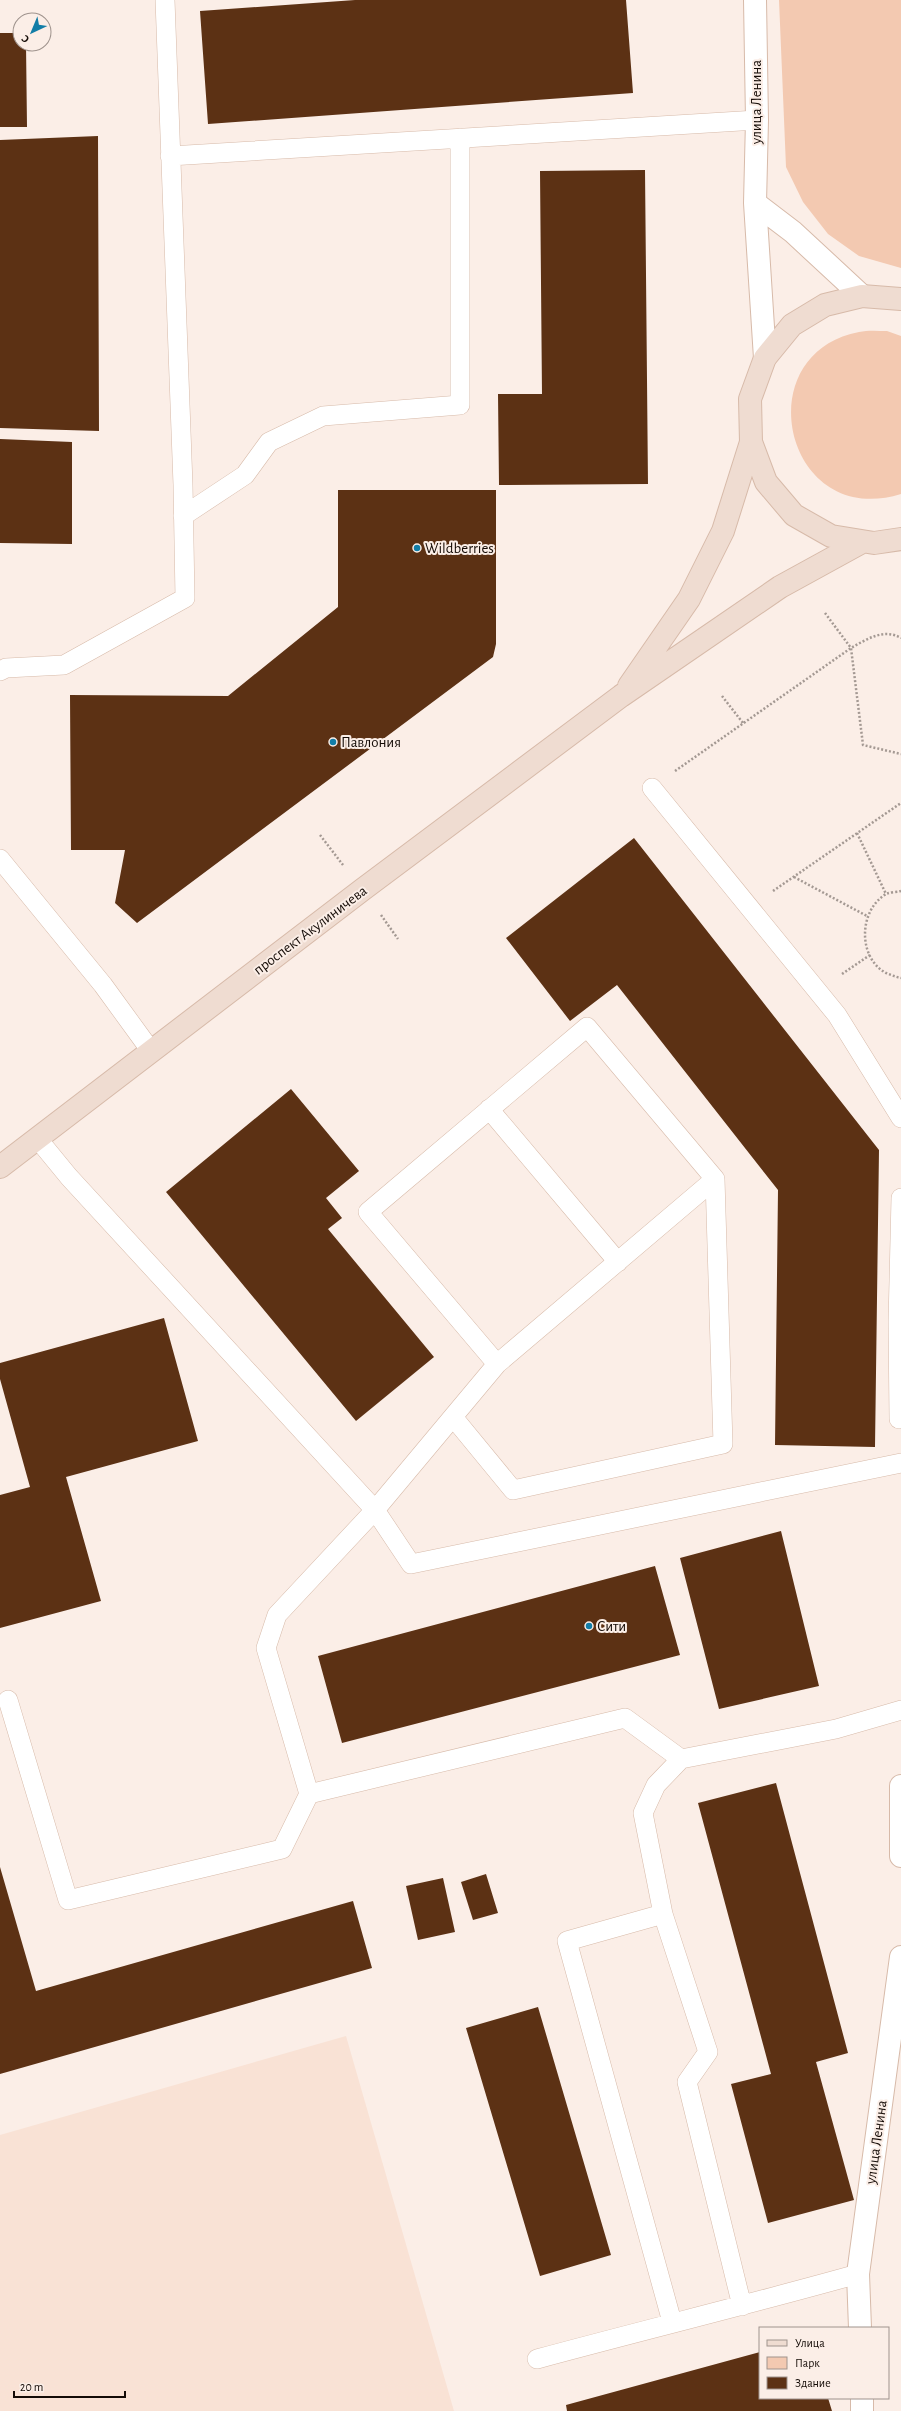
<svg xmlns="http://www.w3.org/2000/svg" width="901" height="2411" font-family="'Alegreya Sans',sans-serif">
	<rect width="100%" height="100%" fill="#fbeee7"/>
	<path fill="#f9e2d5" d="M346,2036l108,375h-454v-276z"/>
	<path fill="#f3c9b1" d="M779,0h122v268l-42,-12 -31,-22 -25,-32 -17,-35z
		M887,331l14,5v158c-116,36 -156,-140 -42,-162 9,-2 19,-1 28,-1z"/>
	<path fill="#5c3114" d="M355,0h271l7,93 -425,31 -8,-113z
		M0,33h20v11h6l1,83h-27z
		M98,136l1,295 -99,-3v-288z
		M645,170l3,314 -149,1 -1,-91h44l-2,-223z
		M0,439l72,3v102l-72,-1z
		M338,490h158v154l-3,13 -356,266 -22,-20 10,-53h-54l-1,-155 158,1 110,-89z
		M634,838l245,312 -4,297 -100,-2 3,-255 -161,-205 -47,36 -64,-83z
		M291,1089l68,82 -33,27 16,20 -14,11 106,128 -78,64 -190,-229z
		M164,1318l34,123 -132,36 35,124 -101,27v-133l30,-8 -30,-108v-16z
		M781,1531l38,155 -100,23 -39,-151z
		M655,1566l25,89 -338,88 -24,-87z
		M776,1783l72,270 -32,9 38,138 -86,23 -37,-139 40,-10 -73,-271z
		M0,1867l36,124 317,-90 19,67 -372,106z
		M486,1874l12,39 -25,7 -12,-38z
		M443,1878l12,54 -37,8 -12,-54z
		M538,2007l73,248 -71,21 -74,-248z
		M760,2352v46h68l4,13h-265l-1,-6z"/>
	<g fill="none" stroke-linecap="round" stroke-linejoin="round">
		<defs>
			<path id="service" d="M170,156l587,-36
				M183,516l62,-41 24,-33 54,-26 137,-11v-267
				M0,671l6,-3 58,-3 121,-67 -2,-113 -18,-485
				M652,788l185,227 64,103
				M0,859l103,126 48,66
				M489,1109l129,153
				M37,1138l32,39 306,333 -98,105 -11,33 43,146 316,-76 56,41 155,-30 65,-19
				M497,1364l218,-185 -128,-152 -219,185 129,152 -122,146 36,54 490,-101
				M453,1417l60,73 210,-46 -8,-265
				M899,1419l-1,-97 3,-124
				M8,1700l60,200 214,-51 27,-55
				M681,1759l-25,26 -13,28 20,101 45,138 -21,30 55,224
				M663,1914l-96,27 105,381
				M537,2359c107,-29 214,-55 321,-85"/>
			<path id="minor" d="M901,1786v70
				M860,2328l-2,-54 43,-317
				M862,2398v13"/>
			<path id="tertiary" d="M755,0l2,120 -2,83 10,155
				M755,203l38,29 69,64"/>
			<path id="secondary" d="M751,442l15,40 28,33 37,21 43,7 27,-4
				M629,686l60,-87 34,-68 28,-89 -1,-43 15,-41 27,-33 33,-20 37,-9 39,3
				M0,1167l362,-277 259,-194 159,-109 82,-45"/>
		</defs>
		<use href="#service" stroke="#d7baa9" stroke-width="20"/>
		<use href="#minor" stroke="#d7baa9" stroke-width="24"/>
		<use href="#tertiary" stroke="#d7baa9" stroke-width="24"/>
		<use href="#secondary" stroke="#d7baa9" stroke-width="24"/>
		<path stroke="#a49993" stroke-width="2.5" stroke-dasharray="2 2" stroke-linecap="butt" d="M825,613l26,35 12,97 38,9
			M722,696l21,27
			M675,771l176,-123c16,-9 33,-20 50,-10
			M857,833l29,61
			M320,835l23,30
			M794,877l73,39
			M773,891l128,-88
			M901,891c-4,1 -11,1 -15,3 -28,17 -28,64 0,79 5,2 10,4 15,5
			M381,915l17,24
			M842,974l28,-19"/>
		<use href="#service" stroke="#fff" stroke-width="19"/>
		<use href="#minor" stroke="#fff" stroke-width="22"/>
		<use href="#tertiary" stroke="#fff" stroke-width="22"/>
		<use href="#secondary" stroke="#efdcd1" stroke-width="22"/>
	</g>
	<g fill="#127da7" stroke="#fbeee7" stroke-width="1.5">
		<circle cx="417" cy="548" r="4"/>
		<circle cx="333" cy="742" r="4"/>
		<circle cx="589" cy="1626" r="4"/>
	</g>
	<g text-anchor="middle" stroke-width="4" stroke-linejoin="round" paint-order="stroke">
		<g font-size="15" fill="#140b06" stroke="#fbeee7">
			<text transform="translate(756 102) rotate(-90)" y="5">улица Ленина</text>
			<text transform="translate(310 930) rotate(-37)" y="5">проспект Акулиничева</text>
			<text transform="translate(876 2142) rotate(-82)" y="5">улица Ленина</text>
		</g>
		<g font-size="15" fill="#140b06" stroke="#fbeee7" text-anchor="start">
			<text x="425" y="553">Wildberries</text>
			<text x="341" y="747">Павлония</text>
			<text x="597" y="1631">Сити</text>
		</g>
	</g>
	<rect x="759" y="2327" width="130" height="72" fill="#fbeee7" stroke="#9f938d"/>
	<rect x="767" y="2340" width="20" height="6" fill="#efdcd1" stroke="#9f938d"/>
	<text x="795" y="2347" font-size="12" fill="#140b06">Улица</text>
	<rect x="767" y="2357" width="20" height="12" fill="#f3c9b1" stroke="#9f938d"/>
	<text x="795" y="2367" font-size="12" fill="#140b06">Парк</text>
	<rect x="767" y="2377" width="20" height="12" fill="#5c3114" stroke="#9f938d"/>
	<text x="795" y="2387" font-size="12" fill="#140b06">Здание</text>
	<g transform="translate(32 32) rotate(224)"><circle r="19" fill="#fbeee7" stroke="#9f938d"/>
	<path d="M0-3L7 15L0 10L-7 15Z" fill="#127da7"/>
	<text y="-6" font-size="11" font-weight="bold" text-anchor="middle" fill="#140b06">С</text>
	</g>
	<path d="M14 2391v6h111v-6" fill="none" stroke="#140b06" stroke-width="2"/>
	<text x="20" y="2391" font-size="12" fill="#140b06" stroke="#fbeee7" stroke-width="3" paint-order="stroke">20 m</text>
</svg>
